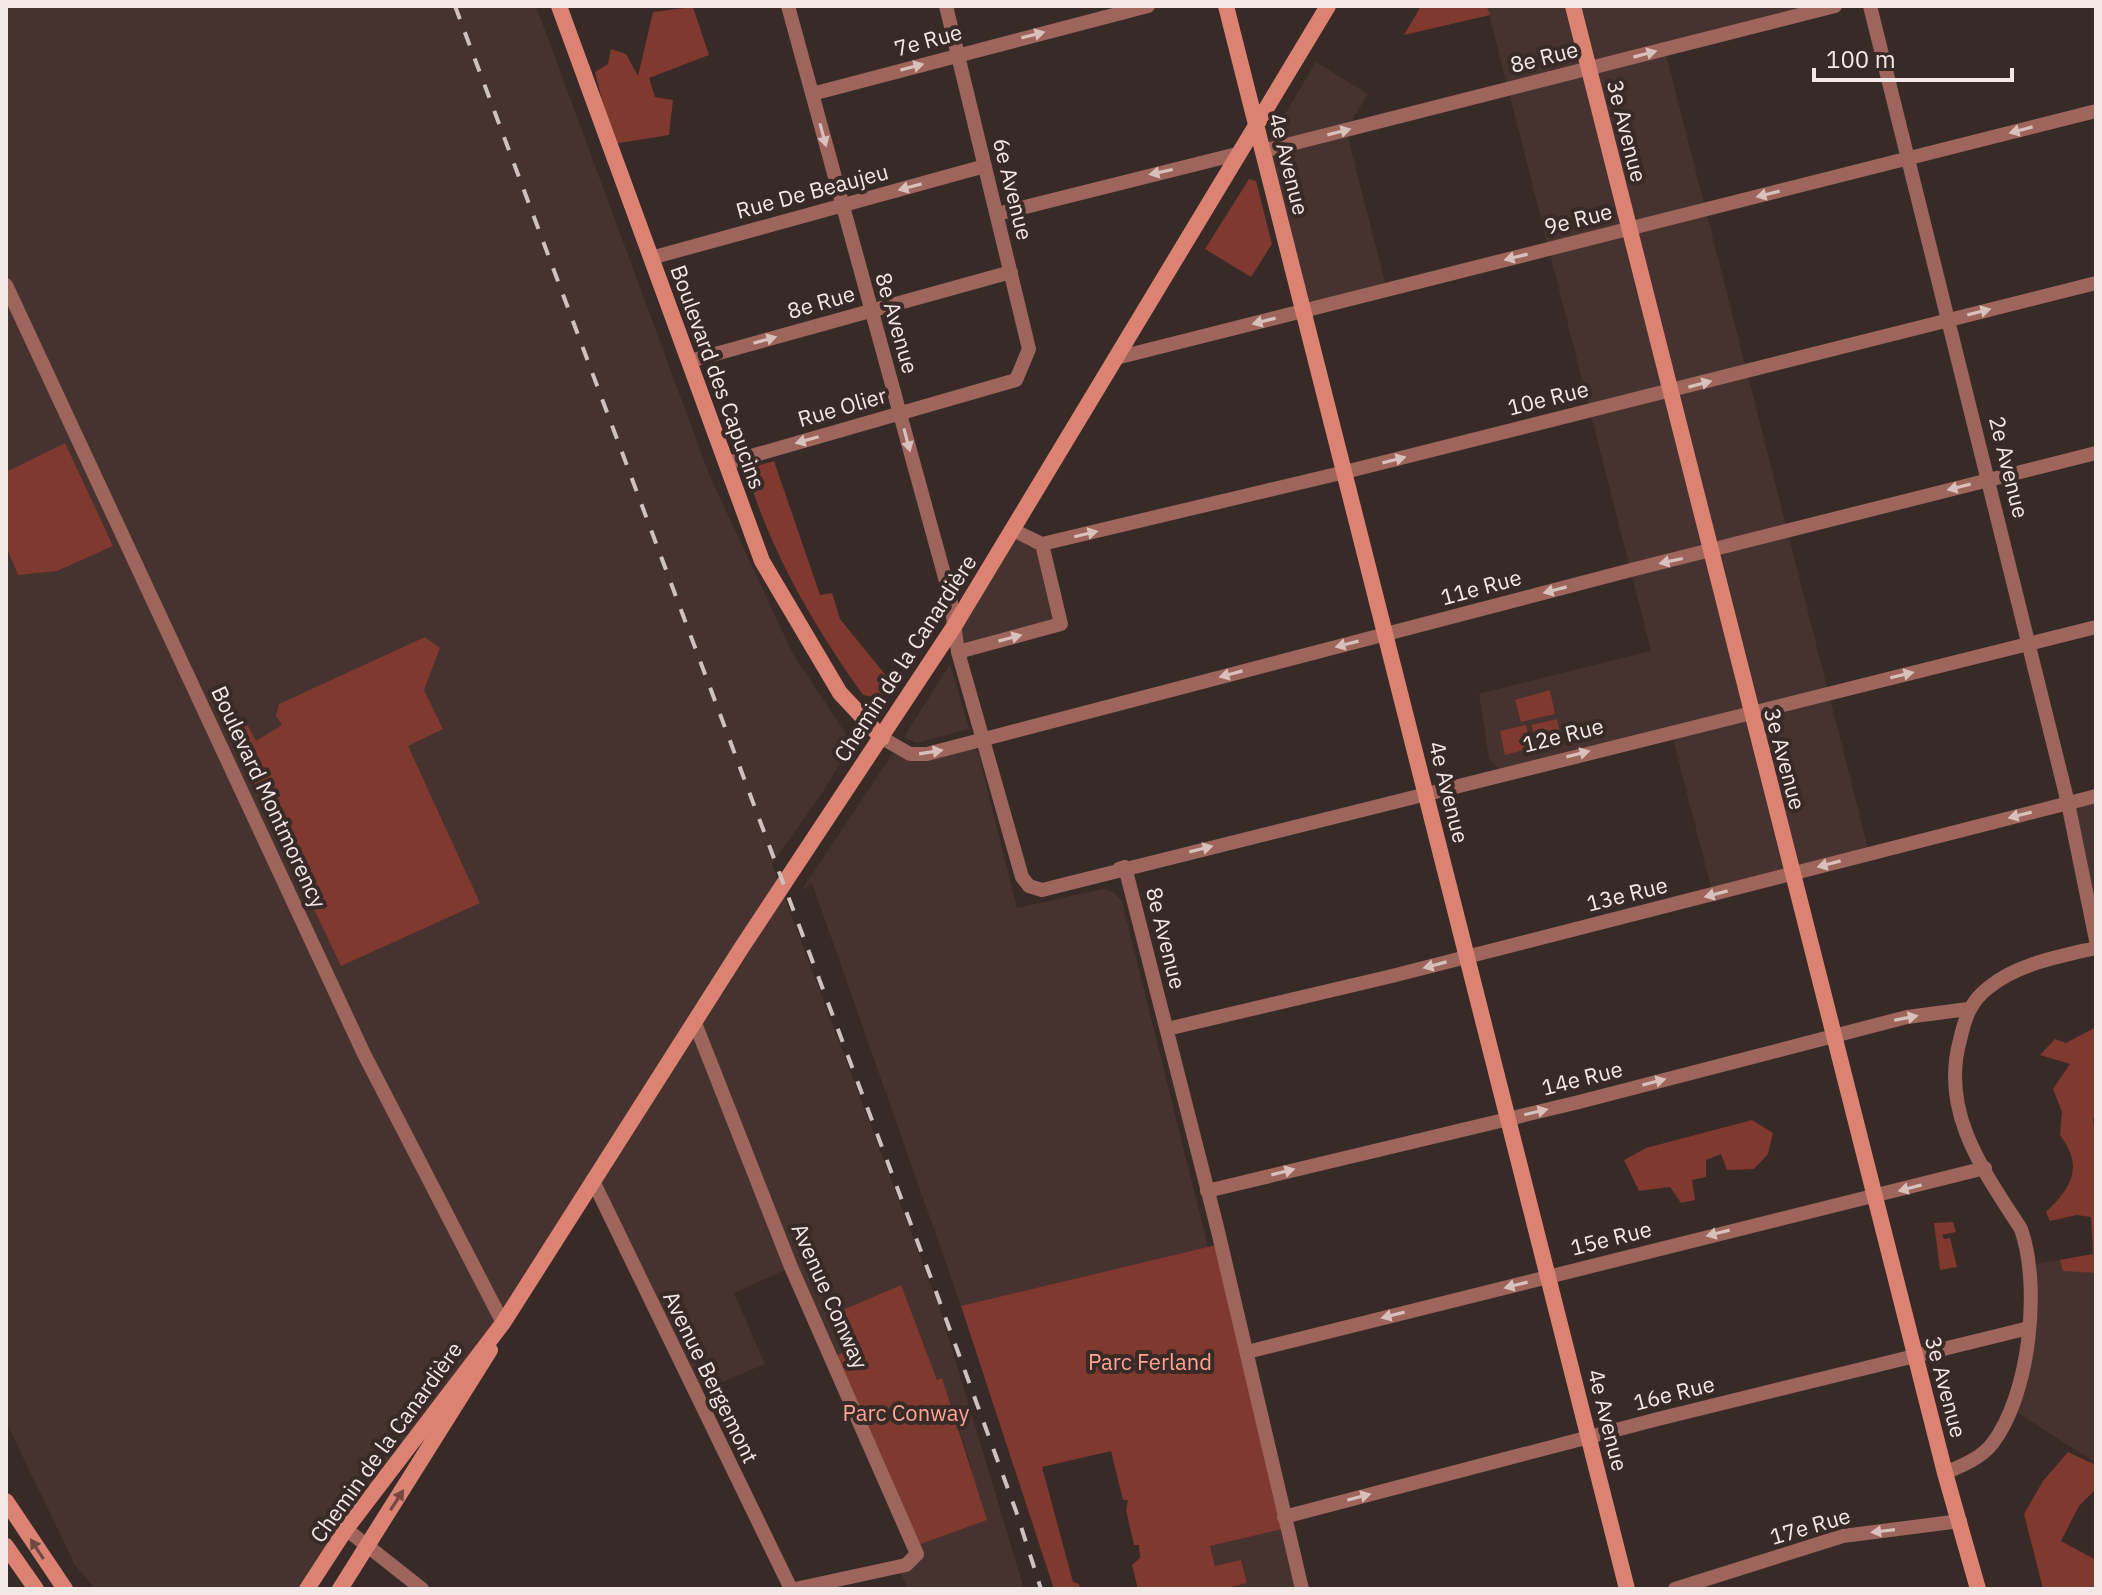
<svg xmlns="http://www.w3.org/2000/svg" width="2102" height="1595" font-family="'IBM Plex Sans',sans-serif">
	<rect width="100%" height="100%" fill="#382a27"/>
	<path fill="#46322e" d="M6,6h530l173,468 84,180 59,89 -28,47 -52,74 168,445 84,280h-116l-10,-22 74,-98 -30,-90 -5,1 -36,-94 -49,63 -21,9 -40,-91 -57,26 31,71 -71,30 -100,-211 -293,406h-206l-20,-24 -69,-143z
		M1487,6h348l-170,44 203,798 -157,39 -40,-156 -169,42 -13,-14 -10,-65 172,-43z
		M1316,62l52,32 -22,36 41,160 -83,21 -41,-160z
		M1013,530l29,14 19,80 -103,28 -5,-24z
		M950,664l19,65 -52,14 -13,-6z
		M973,748l5,4 39,156 86,-19 10,3 9,9 86,346 -247,59 -149,-423 -11,8 92,-138 18,8z
		M2096,796v146l-28,-139z
		M2096,1254v209l-86,-55 6,-14 13,-129z
		M1287,1528l15,61h-79l23,-6 -5,-22 -26,6 -5,-21z"/>
	<path fill="#7f392e" d="M1421,6h66l3,9 -86,20z
		M693,7l16,48 -60,23 6,19 18,3 -4,35 -56,9 -18,-72 13,-8 3,-15 15,5 12,22 15,-64z
		M1249,179l7,2 16,63 -21,33 -46,-28z
		M65,443l48,103 -56,25 -39,4 -12,-29v-74z
		M774,461l46,134 12,-2 8,26 48,59 -3,5 5,6 -10,9 -17,-3c-49,-69 -93,-144 -117,-226z
		M425,637l15,11 -16,42 19,39 -35,17 72,157 -139,63 -112,-236 17,-8 10,19 26,-16 -6,-9 3,-12z
		M1550,690l5,24 -34,8 -6,-22z
		M1557,719l3,14 -24,6 -5,-14z
		M1526,725l5,23 -26,7 -5,-24z
		M2096,1027v91h-3l3,28v127l-33,-2 -3,-11 33,-6 -2,-37 -14,-2 -27,6 -4,-9c26,-25 38,-45 14,-77l2,-23 -9,-23 17,-25 -30,-9 15,-16 11,4z
		M1752,1120l21,13 -5,21 -14,15 -27,1 -6,-16 -15,6v17l-14,3 3,20 -14,3 -11,-16 -31,4 -15,-31 22,-12z
		M1953,1222l3,10 -14,3 2,4 6,-1 7,29 -17,3 -6,-47z
		M1220,1244l67,284 -77,18 5,20 26,-6 6,23 -24,6h-85l-6,-24 8,-7 -1,-13h-5l-8,-35 2,-10h-5l-12,-49 -69,16 31,115 6,2 1,5h-26l-93,-283z
		M901,1285l36,95 5,-2 45,142 -72,26 -84,-188 20,-9 -15,-36z
		M2068,1452l28,13v24l-17,17 -18,35 35,19v29h-53l-19,-75 19,-33z"/>
	<g fill="none" stroke-linecap="round" stroke-linejoin="round">
		<path stroke="#9d655b" stroke-width="14" d="M788,6l162,590 8,56 64,225 7,9 13,4 1054,-263
			M1870,6l198,797 28,137
			M812,94l336,-88
			M1263,151l572,-145
			M997,214l240,-60
			M651,258l334,-92
			M6,285l358,769 139,269
			M1116,358l980,-247
			M690,361l321,-89
			M727,463l289,-83 13,-31 -83,-343
			M1035,541l7,3 303,-72 751,-189
			M960,658l-2,-6 103,-28 -19,-80 -29,-14
			M882,738l28,16h17l704,-184 465,-117
			M1119,869l6,-2 92,360 85,362
			M695,1023l96,244 126,287 -11,11 -111,24
			M1167,1029l225,-53 704,-180
			M594,1183l197,406
			M1207,1191l372,-89 328,-85 61,-8
			M1247,1352l738,-184
			M1945,1473c16,-7 35,-14 47,-29 38,-49 49,-158 29,-215 -38,-59 -81,-117 -61,-189 5,-22 10,-38 28,-52 28,-24 73,-32 108,-40
			M1284,1517l374,-98 371,-91
			M346,1529l76,60
			M1675,1589l168,-53 117,-15"/>
		<path stroke="#dc8273" stroke-width="16" d="M559,6l203,555 78,132 42,45
			M1226,6l401,1583
			M1573,6l372,1467 33,116
			M6,1501l59,88
			M6,1546l30,43
			M307,1589l39,-60 157,-206 239,-376 211,-319 375,-622
			M340,1589l150,-239"/>
		<path stroke="#cdc2c0" stroke-width="4" stroke-dasharray="14 14" stroke-linecap="butt" d="M455,6l476,1272 85,233 25,78"/>
	</g>
	<defs><path id="oneway-solid" d="M-6-.8H1V-3.2L6.5 0L1 3.2V.8H-6Z" transform="scale(2)"/></defs>
	<g fill="#d8c1bc">
		<use href="#oneway-solid" transform="translate(1033 35) rotate(-14)"/>
		<use href="#oneway-solid" transform="translate(1645 54) rotate(-15)"/>
		<use href="#oneway-solid" transform="translate(912 67) rotate(-15)"/>
		<use href="#oneway-solid" transform="translate(2021 130) rotate(165)"/>
		<use href="#oneway-solid" transform="translate(1339 132) rotate(-14)"/>
		<use href="#oneway-solid" transform="translate(823 135) rotate(75)"/>
		<use href="#oneway-solid" transform="translate(1161 172) rotate(168)"/>
		<use href="#oneway-solid" transform="translate(910 187) rotate(165)"/>
		<use href="#oneway-solid" transform="translate(1768 194) rotate(166)"/>
		<use href="#oneway-solid" transform="translate(1516 257) rotate(166)"/>
		<use href="#oneway-solid" transform="translate(1979 312) rotate(-14)"/>
		<use href="#oneway-solid" transform="translate(1264 321) rotate(166)"/>
		<use href="#oneway-solid" transform="translate(765 340) rotate(-16)"/>
		<use href="#oneway-solid" transform="translate(1700 384) rotate(-15)"/>
		<use href="#oneway-solid" transform="translate(807 440) rotate(164)"/>
		<use href="#oneway-solid" transform="translate(907 440) rotate(75)"/>
		<use href="#oneway-solid" transform="translate(1394 460) rotate(-14)"/>
		<use href="#oneway-solid" transform="translate(1959 487) rotate(166)"/>
		<use href="#oneway-solid" transform="translate(1086 534) rotate(-13)"/>
		<use href="#oneway-solid" transform="translate(1671 561) rotate(168)"/>
		<use href="#oneway-solid" transform="translate(1555 590) rotate(165)"/>
		<use href="#oneway-solid" transform="translate(1010 638) rotate(-15)"/>
		<use href="#oneway-solid" transform="translate(1347 644) rotate(166)"/>
		<use href="#oneway-solid" transform="translate(1231 674) rotate(165)"/>
		<use href="#oneway-solid" transform="translate(1902 675) rotate(-13)"/>
		<use href="#oneway-solid" transform="translate(931 752) rotate(-9)"/>
		<use href="#oneway-solid" transform="translate(1578 754) rotate(-14)"/>
		<use href="#oneway-solid" transform="translate(2020 815) rotate(166)"/>
		<use href="#oneway-solid" transform="translate(1201 849) rotate(-14)"/>
		<use href="#oneway-solid" transform="translate(1829 864) rotate(165)"/>
		<use href="#oneway-solid" transform="translate(1716 894) rotate(165)"/>
		<use href="#oneway-solid" transform="translate(1435 965) rotate(165)"/>
		<use href="#oneway-solid" transform="translate(1906 1018) rotate(-11)"/>
		<use href="#oneway-solid" transform="translate(1654 1082) rotate(-15)"/>
		<use href="#oneway-solid" transform="translate(1536 1112) rotate(-13)"/>
		<use href="#oneway-solid" transform="translate(1283 1172) rotate(-14)"/>
		<use href="#oneway-solid" transform="translate(1910 1188) rotate(165)"/>
		<use href="#oneway-solid" transform="translate(1718 1233) rotate(166)"/>
		<use href="#oneway-solid" transform="translate(1516 1285) rotate(166)"/>
		<use href="#oneway-solid" transform="translate(1393 1315) rotate(166)"/>
		<use href="#oneway-solid" transform="translate(1359 1497) rotate(-15)"/>
		<use href="#oneway-solid" transform="translate(1883 1531) rotate(173)"/>
	</g>
	<g fill="#714942">
		<use href="#oneway-solid" transform="translate(397 1500) rotate(-57)"/>
		<use href="#oneway-solid" transform="translate(37 1549) rotate(-123)"/>
	</g>
	<g text-anchor="middle" stroke-width="8" stroke-linejoin="round" paint-order="stroke">
		<g font-size="22" fill="#f2e8e6" stroke="#382a27">
			<text transform="translate(928 40) rotate(-15)" y="8">7e Rue</text>
			<text transform="translate(1544 57) rotate(-14)" y="8">8e Rue</text>
			<text transform="translate(1627 131) rotate(76)" y="8">3e Avenue</text>
			<text transform="translate(1289 164) rotate(76)" y="8">4e Avenue</text>
			<text transform="translate(1013 189) rotate(76)" y="8">6e Avenue</text>
			<text transform="translate(812 191) rotate(-15)" y="8">Rue De Beaujeu</text>
			<text transform="translate(1578 219) rotate(-14)" y="8">9e Rue</text>
			<text transform="translate(821 302) rotate(-16)" y="8">8e Rue</text>
			<text transform="translate(897 323) rotate(74)" y="8">8e Avenue</text>
			<text transform="translate(718 377) rotate(70)" y="8">Boulevard des Capucins</text>
			<text transform="translate(1548 398) rotate(-14)" y="8">10e Rue</text>
			<text transform="translate(842 407) rotate(-16)" y="8">Rue Olier</text>
			<text transform="translate(2009 467) rotate(76)" y="8">2e Avenue</text>
			<text transform="translate(1481 587) rotate(-15)" y="8">11e Rue</text>
			<text transform="translate(905 658) rotate(-57)" y="8">Chemin de la Canardière</text>
			<text transform="translate(1563 735) rotate(-14)" y="8">12e Rue</text>
			<text transform="translate(1785 759) rotate(75)" y="8">3e Avenue</text>
			<text transform="translate(1449 792) rotate(76)" y="8">4e Avenue</text>
			<text transform="translate(269 797) rotate(65)" y="8">Boulevard Montmorency</text>
			<text transform="translate(1627 894) rotate(-14)" y="8">13e Rue</text>
			<text transform="translate(1166 938) rotate(76)" y="8">8e Avenue</text>
			<text transform="translate(1582 1078) rotate(-14)" y="8">14e Rue</text>
			<text transform="translate(1611 1238) rotate(-14)" y="8">15e Rue</text>
			<text transform="translate(830 1296) rotate(66)" y="8">Avenue Conway</text>
			<text transform="translate(711 1377) rotate(64)" y="8">Avenue Bergemont</text>
			<text transform="translate(1946 1387) rotate(75)" y="8">3e Avenue</text>
			<text transform="translate(1674 1393) rotate(-14)" y="8">16e Rue</text>
			<text transform="translate(1608 1420) rotate(76)" y="8">4e Avenue</text>
			<text transform="translate(386 1442) rotate(-54)" y="8">Chemin de la Canardière</text>
			<text transform="translate(1810 1526) rotate(-16)" y="8">17e Rue</text>
		</g>
		<g font-size="22" fill="#fea494" stroke="#382a27">
			<text x="1150" y="1370">Parc Ferland</text>
			<text x="906" y="1421">Parc Conway</text>
		</g>
	</g>
	<rect width="2102" height="1595" fill="none" stroke="#f2e8e6" stroke-width="16"/>
	<path d="M1814 68v12h198v-12" fill="none" stroke="#f2e8e6" stroke-width="4"/>
	<text x="1826" y="68" font-size="24" fill="#f2e8e6" stroke="#382a27" stroke-width="6" paint-order="stroke">100 m</text>
</svg>
